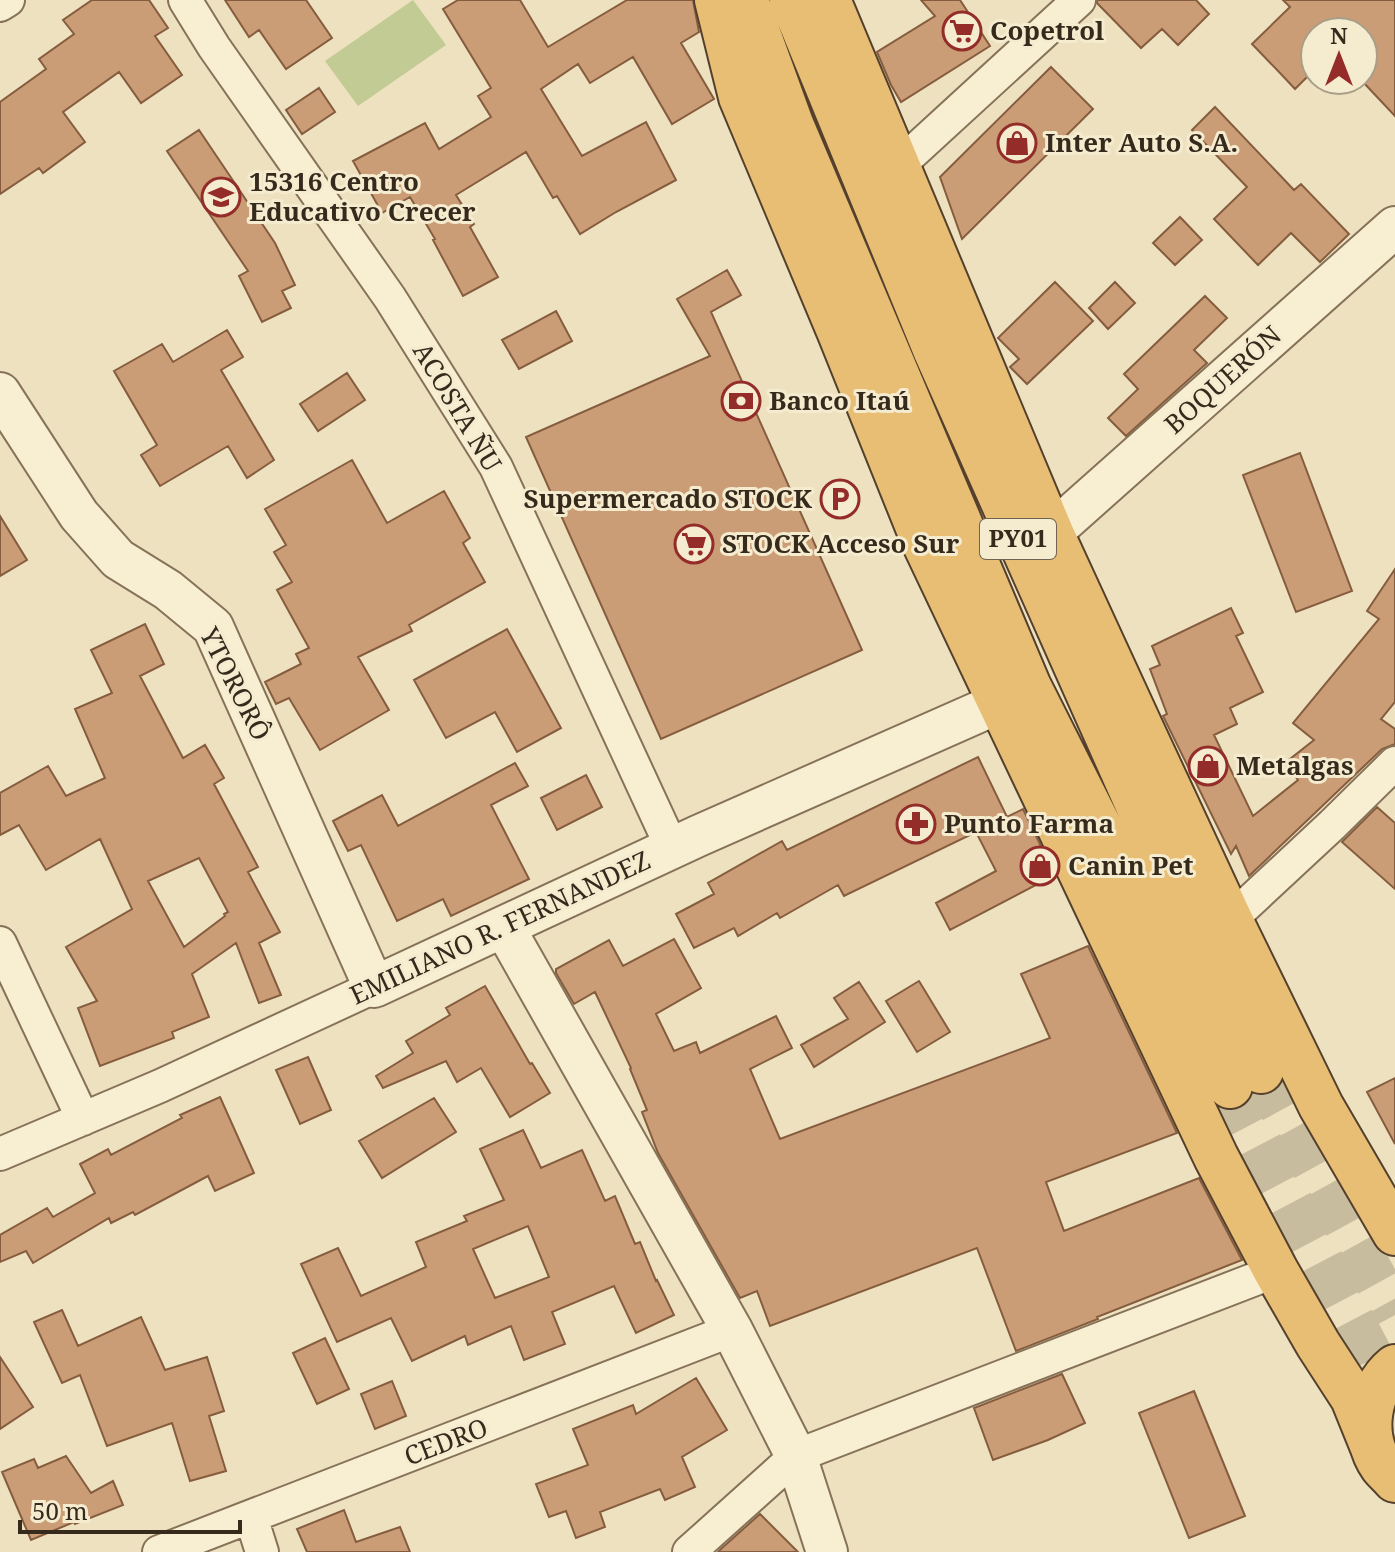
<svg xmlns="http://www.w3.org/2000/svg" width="1395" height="1552" font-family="'Noto Serif',serif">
	<rect width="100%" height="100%" fill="#ede1c0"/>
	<path fill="#c2cb94" d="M413,0l33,45 -88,61 -33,-45z"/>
	<path fill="#cb9d76" stroke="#855d3e" stroke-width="2" fill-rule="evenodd" d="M92,0h57l19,28 -13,8 27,39 -41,28 -22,-31 -56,40 22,30 -42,31 -4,-5 -39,26v-92l46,-33 -7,-10 35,-25 -11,-14z
		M225,0h81l26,38 -46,31 -27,-39 -10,7z
		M458,0h62l28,47 79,-47h66l6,32 -18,11 33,56 -42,25 -39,-67 -43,26 -12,-19 -37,25 41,67 64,-34 30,58 -60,32 -36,22 -23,-38 -4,2 -27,-46 -70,43 18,29 -4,3 28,50 -35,19 -30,-56 2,-1 -25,-42 -28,16 -29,-52 72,-38 14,26 52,-32 -13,-21 13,-8 -48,-79z
		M921,0h39l30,46 -89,56 -10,-17 -14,-33 58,-36z
		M1097,0h99l13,14 -31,31 -16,-16 -21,19 -44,-45z
		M1283,0h112v116l-32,-34v-50h-48v37l-20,20 -15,-16 -28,-29 38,-37z
		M1051,67l42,42 -131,130 -22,-62z
		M319,88l16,24 -33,22 -16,-24z
		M1215,107l79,83 7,-6 48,50 -29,28 -29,-29 -33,32 -44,-46 33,-32 -55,-57z
		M199,130l76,113 20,42 -13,6 9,17 -29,14 -23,-46 9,-5 -81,-120z
		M1180,217l22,23 -27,25 -22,-22z
		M727,270l14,25 -30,17 151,338 -201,89 -135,-302 184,-81 -33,-57z
		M1055,282l38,39 -66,63 -17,-17 9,-8 -21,-21z
		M1115,282l20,21 -27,26 -19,-21z
		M1205,296l22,22 -33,32 13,13 -81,73 -18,-18 30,-29 -14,-15z
		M556,311l16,30 -53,28 -17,-29z
		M227,330l16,27 -22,13 53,90 -27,18 -19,-32 -68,40 -19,-31 16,-10 -43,-74 48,-27 11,18z
		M347,373l18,27 -47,31 -18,-27z
		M1300,453l52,138 -56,21 -53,-137z
		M352,460l35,63 57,-32 26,47 -7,5 22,39 -76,43 3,6 -54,26 31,53 -69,40 -31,-52 -13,6 -11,-22 36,-18 -5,-10 13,-6 -32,-58 15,-8 -18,-30 12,-7 -21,-36z
		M0,516l27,44 -27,16z
		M1395,569v133l-14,17 14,10v15l-13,5 -133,127 -13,-30 -5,8 -68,-138 4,-2 -17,-45 10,-4 -8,-19 79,-38 12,25 -7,3 27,56 -33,16 7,16 -23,11 39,81 45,-36 -13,-17 29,-23 -21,-17 86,-104 -12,-8z
		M145,624l19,40 -24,12 43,82 22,-13 19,33 -10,6 44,83 -10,5 32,60 -21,11 22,52 -22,8 -23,-60 -44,31 17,43 -37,15 2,6 -74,28 -22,-58 19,-7 -31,-54 66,-38 -32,-70 -54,31 -27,-45 -19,10v-42l48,-27 18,30 39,-18 -30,-69 37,-16 -21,-43zM199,858l29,54 -4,2 1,2 -41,31 -36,-66z
		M507,629l54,99 -44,24 -22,-40 -49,26 -32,-58z
		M978,757l29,60 16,-8 32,66 -105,55 -14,-27 60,-32 -20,-39 -132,64 -6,-11 -58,33 -3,-5 -39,23 -4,-8 -40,20 -18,-34 38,-20 -6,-11 74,-42 5,9z
		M515,763l13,23 -37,19 38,74 -78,37 -8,-17 -46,22 -36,-76 -13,6 -15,-30 49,-26 16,31z
		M586,775l16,32 -45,23 -16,-32z
		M1377,807l18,16v66l-53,-47z
		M674,939l27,49 -45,26 18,37 22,-9 4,11 76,-37 16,32 -42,21 30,70 270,-101 -29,-64 67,-28 89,187 -131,49 18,49 135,-53 43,82 -145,57 1,2 -82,32 -39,-103 -207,78 -13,-35 -17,7 -82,-145 -16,-41 5,-2 -17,-41 1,-1 -36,-76 -21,12 -18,-31v-4l53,-29 14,26z
		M919,981l31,51 -33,20 -31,-51z
		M859,982l26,40 -71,45 -13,-22 47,-26 -14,-21z
		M485,986l45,78 2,-1 18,30 -40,24 -29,-49 -24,14 -11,-21 -63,27 -7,-12 37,-23 -7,-12 44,-26 -4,-7z
		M308,1057l23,53 -31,14 -24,-54z
		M1395,1078v66l-28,-52z
		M220,1097l34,76 -39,18 -7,-15 -73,39 -2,-3 -22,11 -2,-5 -76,45 -7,-12 -26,11v-27l47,-27 6,9 42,-24 -15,-29 28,-15 3,6 71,-37 -2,-3z
		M434,1098l22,34 -74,46 -23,-37z
		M523,1130l18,38 41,-18 23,51 10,-5 20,48 5,-2 16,39 1,-1 17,35 -38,18 -22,-47 -62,26 13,32 -41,16 -13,-34 -43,19 -3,-9 -53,25 -21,-43 -54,24 -36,-78 37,-16 23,48 65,-29 -10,-25 51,-21 -3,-5 40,-16 -24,-51zM528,1226l21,51 -54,21 -22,-49z
		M62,1310l16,36 63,-29 24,53 42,-13 17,54 -15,5 17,55 -36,10 -18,-58 -65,23 -27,-71 -18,8 -28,-61z
		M325,1338l24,51 -32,15 -24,-51z
		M0,1357l33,50 -33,22z
		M1062,1374l23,49 -37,17 -55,20 -19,-52z
		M696,1378l31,52 -45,27 13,30 -30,13 -5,-11 -60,23 5,15 -29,11 -10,-27 -17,6 -13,-33 52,-19 -15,-36 60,-24 3,9z
		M392,1381l14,35 -31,13 -14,-35z
		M1194,1391l51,125 -56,22 -50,-125z
		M66,1456l25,37 22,-12 10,24 -48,19 -1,-2 -43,18 -29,-68 32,-13 4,9z
		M344,1510l12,32 44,-15 10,25h-103l-10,-23z
		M760,1514l38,38h-80l4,-4z"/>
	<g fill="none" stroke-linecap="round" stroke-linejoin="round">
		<path stroke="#c8bc9f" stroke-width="44" stroke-dasharray="44 22" stroke-linecap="butt" d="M1261,1071l134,244
			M1230,1086l165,316"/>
		<defs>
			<path id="minor" d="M185,0l29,47 176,251 106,169 176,381
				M0,5l8,-5
				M898,166l181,-166
				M1230,920l102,-95 63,-62
				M0,943l83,176
				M0,1154l160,-68 214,-99
				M251,1517l11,35
				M159,1552l573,-222
				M689,1552l107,-96 480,-185"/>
			<path id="tertiary" d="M0,393l79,122 39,44 50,31 45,37 161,360 324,-151 301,-133
				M1051,533l344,-306
				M504,927l228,403 64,126 31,96"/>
			<path id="trunk" d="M717,0l24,97 99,236 84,209 292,615 60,114 42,73 35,54 19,47
				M746,0l45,124 238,563 201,399
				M792,0l143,349 226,508 100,214
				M828,0l223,533 87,189 92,198 91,186 74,127
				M1395,1367c-28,23 -34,69 -13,99 4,5 9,9 13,14"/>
		</defs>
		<use href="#minor" stroke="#867258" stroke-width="36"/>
		<use href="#tertiary" stroke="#867258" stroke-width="44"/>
		<use href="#trunk" stroke="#54402d" stroke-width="48"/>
		<use href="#minor" stroke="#f8efd3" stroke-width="32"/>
		<use href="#tertiary" stroke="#f8efd3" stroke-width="40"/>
		<use href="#trunk" stroke="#e7be74" stroke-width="44"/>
	</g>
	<defs>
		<symbol id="supermarket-ring" viewBox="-11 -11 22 22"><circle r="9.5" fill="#f5ebcf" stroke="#942c29" stroke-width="1.5"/><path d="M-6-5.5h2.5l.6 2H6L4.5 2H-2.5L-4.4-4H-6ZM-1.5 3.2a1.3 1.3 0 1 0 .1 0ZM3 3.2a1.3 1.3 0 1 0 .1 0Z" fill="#942c29"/></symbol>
		<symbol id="shop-ring" viewBox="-11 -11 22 22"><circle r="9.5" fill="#f5ebcf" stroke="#942c29" stroke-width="1.5"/><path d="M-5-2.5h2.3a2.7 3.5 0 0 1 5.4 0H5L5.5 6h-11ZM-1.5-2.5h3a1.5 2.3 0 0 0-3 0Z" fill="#942c29"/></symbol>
		<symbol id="school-ring" viewBox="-11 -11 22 22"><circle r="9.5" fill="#f5ebcf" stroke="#942c29" stroke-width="1.5"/><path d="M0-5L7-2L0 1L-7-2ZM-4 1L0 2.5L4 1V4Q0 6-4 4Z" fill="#942c29"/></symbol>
		<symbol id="bank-ring" viewBox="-11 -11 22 22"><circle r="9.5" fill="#f5ebcf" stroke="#942c29" stroke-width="1.5"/><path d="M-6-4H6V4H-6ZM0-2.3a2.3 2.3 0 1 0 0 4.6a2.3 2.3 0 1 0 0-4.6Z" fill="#942c29"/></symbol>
		<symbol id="parking-ring" viewBox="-11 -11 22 22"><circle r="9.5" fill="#f5ebcf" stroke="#942c29" stroke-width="1.5"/><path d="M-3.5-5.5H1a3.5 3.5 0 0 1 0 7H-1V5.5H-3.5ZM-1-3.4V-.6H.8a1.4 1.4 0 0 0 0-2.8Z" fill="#942c29"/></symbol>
		<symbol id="pharmacy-ring" viewBox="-11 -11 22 22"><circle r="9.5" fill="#f5ebcf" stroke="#942c29" stroke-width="1.5"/><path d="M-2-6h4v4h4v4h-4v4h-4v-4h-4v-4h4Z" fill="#942c29"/></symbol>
	</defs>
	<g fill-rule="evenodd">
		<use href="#supermarket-ring" x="940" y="9" width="44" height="44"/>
		<use href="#shop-ring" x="995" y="121" width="44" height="44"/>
		<use href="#school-ring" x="199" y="175" width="44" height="44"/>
		<use href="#bank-ring" x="719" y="379" width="44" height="44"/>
		<use href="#parking-ring" x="818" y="477" width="44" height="44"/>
		<use href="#supermarket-ring" x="672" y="522" width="44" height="44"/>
		<use href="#shop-ring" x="1186" y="744" width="44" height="44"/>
		<use href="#pharmacy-ring" x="894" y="802" width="44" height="44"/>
		<use href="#shop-ring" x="1018" y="844" width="44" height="44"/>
	</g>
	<g text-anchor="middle" stroke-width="6" stroke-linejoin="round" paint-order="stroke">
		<rect fill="#f5ebcf" stroke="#6f6452" stroke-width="2" x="980" y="519" width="76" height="40" rx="6"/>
		<g font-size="24" font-weight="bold" fill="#362a1d">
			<text x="1018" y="547">PY01</text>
		</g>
		<g font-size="26" font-weight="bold" fill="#362a1d" stroke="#f5ebcf" text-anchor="start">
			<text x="990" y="40">Copetrol</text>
			<text x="1045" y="152">Inter Auto S.A.</text>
			<text x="249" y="191">15316 Centro<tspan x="249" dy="30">Educativo Crecer</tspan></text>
			<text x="769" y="410">Banco Itaú</text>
			<text x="812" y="508" text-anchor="end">Supermercado STOCK</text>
			<text x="722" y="553">STOCK Acceso Sur</text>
			<text x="1236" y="775">Metalgas</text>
			<text x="944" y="833">Punto Farma</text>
			<text x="1068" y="875">Canin Pet</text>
		</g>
		<g font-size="26" fill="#362a1d" stroke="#f5ebcf">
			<text transform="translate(1223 380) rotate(-42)" y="9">BOQUERÓN</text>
			<text transform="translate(457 407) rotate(59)" y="9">ACOSTA ÑU</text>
			<text transform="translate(235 684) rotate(63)" y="9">YTORORÔ</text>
			<text transform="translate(500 928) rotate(-25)" y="9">EMILIANO R. FERNANDEZ</text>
			<text transform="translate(446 1442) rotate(-21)" y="9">CEDRO</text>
		</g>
	</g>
	<g transform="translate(1339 56)"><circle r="38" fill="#f5ebcf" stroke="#a99e88" stroke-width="2"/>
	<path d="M0-6L14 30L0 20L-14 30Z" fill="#942c29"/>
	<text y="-12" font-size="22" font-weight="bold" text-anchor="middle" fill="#362a1d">N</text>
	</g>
	<path d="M20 1520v12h220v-12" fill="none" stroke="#362a1d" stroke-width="4"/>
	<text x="32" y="1520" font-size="24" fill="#362a1d" stroke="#f5ebcf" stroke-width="6" paint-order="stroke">50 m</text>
</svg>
